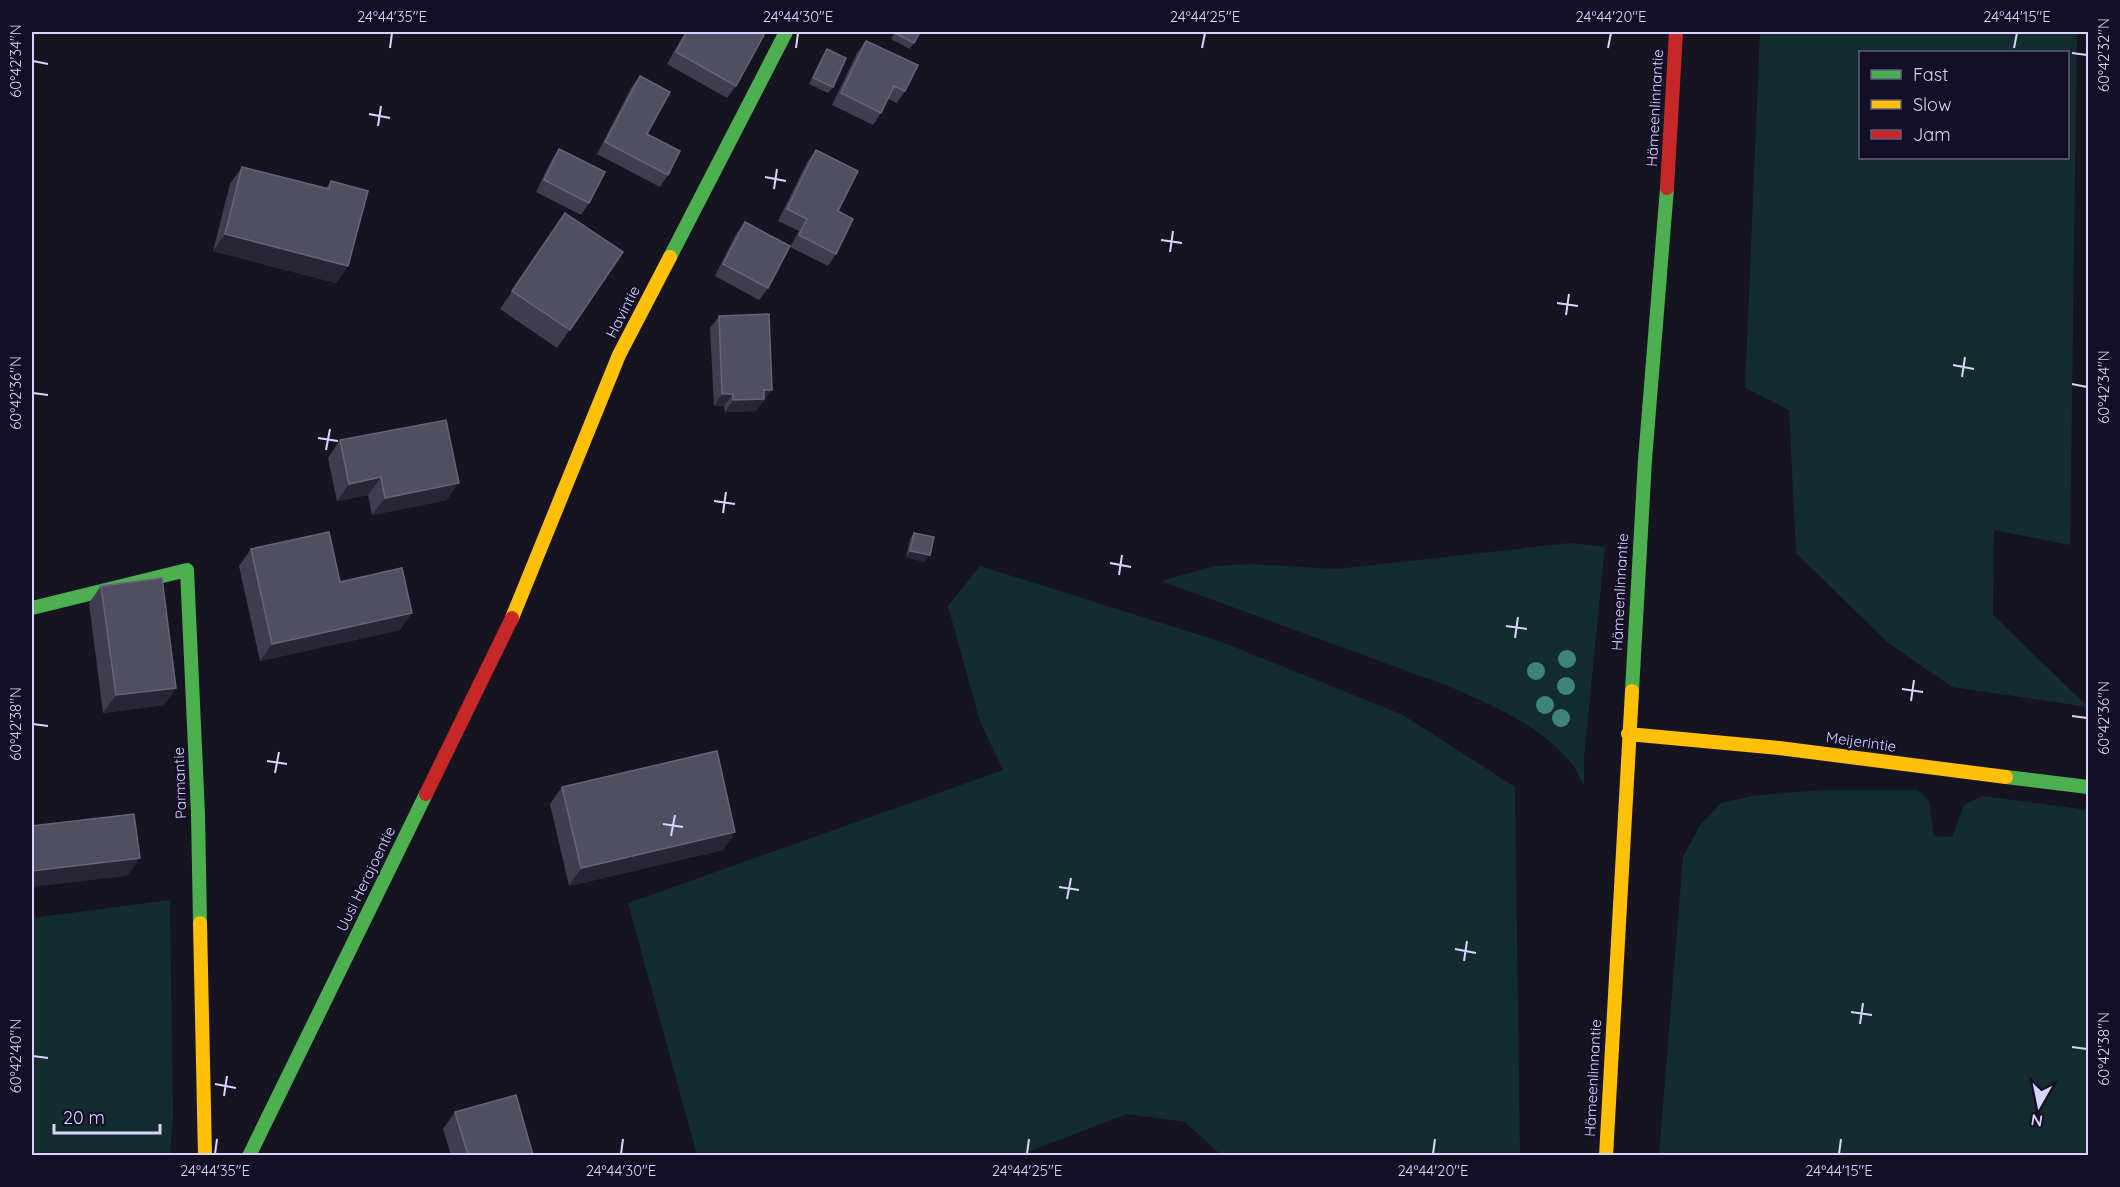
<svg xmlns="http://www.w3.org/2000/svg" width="2120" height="1187" font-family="Quicksand,sans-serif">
	<rect width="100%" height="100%" fill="#161421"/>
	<path fill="#132c2d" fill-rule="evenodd" d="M1760,32h317l-7,513 -76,-15 -1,85 95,92 -136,-20 -65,-45 -91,-89 -7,-143 -44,-22zM2068,52v106h-208v-106z
		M1570,543l35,4 -21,211v28c-5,-8 -8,-18 -14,-24 -32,-38 -78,-57 -122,-76l-287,-105 53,-15 37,-2 85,5z
		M980,566l242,76 181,73 112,72 5,368h-299l-36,-33 -58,-8 -107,41h-323l-69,-252 375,-133 -23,-48 -32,-116z
		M1820,790h98l11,11 5,35 18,1 12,-32 18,-9 106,14v345h-429l24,-298 17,-32 21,-22 31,-7z
		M170,900l3,216 -3,39h-138v-237z"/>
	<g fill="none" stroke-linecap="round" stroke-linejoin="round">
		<path stroke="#4caf50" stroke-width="14" d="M670,257l116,-225
			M32,608l155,-38 11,244 2,109
			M1632,691l13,-231 22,-272
			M2006,777l82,10
			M249,1156l177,-362"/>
		<path stroke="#ffc107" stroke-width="14" d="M512,618l107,-263 51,-98
			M1628,734l151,14 227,29
			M200,923l5,233
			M1606,1156l26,-465"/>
		<path stroke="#c62828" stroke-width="14" d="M1667,188l9,-156
			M426,794l86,-176"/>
	</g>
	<g fill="#3e8478">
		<circle cx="1567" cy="659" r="9"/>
		<circle cx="1536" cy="671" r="9"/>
		<circle cx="1566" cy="686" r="9"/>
		<circle cx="1545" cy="705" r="9"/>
		<circle cx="1561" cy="718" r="9"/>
	</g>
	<path fill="#403d50" d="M685,32h74l-23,54 -9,12 -60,-34z
		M895,32h25l-10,17 -19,-10z
		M866,41l39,50 -8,12 -9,-4 -7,14 -8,12 -41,-20 25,-52z
		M827,49l6,38 -5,6 -19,-9 14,-29z
		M640,76l7,58 21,41 -8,12 -63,-33 34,-66z
		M559,149l30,54 -8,12 -45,-23 15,-31z
		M816,150l22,61 -2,43 -8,12 -38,-19 9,-16 -21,-10 29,-59z
		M242,167l84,21 5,-7 17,85 -12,17 -123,-32 17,-67z
		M565,213l58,39 -66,96 -57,-39z
		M745,222l23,66 -9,12 -44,-24 21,-42z
		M719,316l45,86h-2l-6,9 -31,1 -1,-6h-10l-4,-78z
		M340,440l107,60 -75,15 -4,-20 -31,6 -9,-43z
		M914,533l11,29 -19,-5 4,-18z
		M251,549l89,33 60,48 -140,31 -21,-95z
		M101,586l75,102 -12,17 -61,8 -14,-110z
		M562,787l173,45 -12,18 -154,36 -19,-82z
		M455,1112l78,43h-82l-8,-26z"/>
	<path fill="#282635" d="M225,234l123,32 -12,17 -123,-32z
		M764,390h8l-16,21 -31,1 8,-12z
		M722,394h11l-9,12h-10z
		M381,477l-13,18 -31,6 12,-17z
		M459,483l-12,17 -75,15 13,-17z
		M910,551l20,4 -5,7 -19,-5z
		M412,613l-12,17 -140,31 12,-17z
		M176,688l-12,17 -61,8 13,-18z
		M735,832l-12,18 -154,36 12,-18z
		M140,858l-13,18 -95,11v-16z"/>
	<path fill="#504e63" stroke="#66637b" stroke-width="1.5" d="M687,32h72l5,3 -28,51 -60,-34z
		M896,32h24l-6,11 -19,-10z
		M866,41l52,24 -13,26 -11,-5 -13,27 -40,-20z
		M827,49l19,9 -13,29 -20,-9z
		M640,76l30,16 -23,42 33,17 -12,24 -63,-33z
		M559,149l46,23 -16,31 -45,-23z
		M816,150l42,21 -20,40 15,8 -17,35 -37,-19 8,-16 -20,-10z
		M242,167l87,22 2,-8 37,10 -20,75 -123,-32z
		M565,213l58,39 -53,78 -58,-39z
		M745,222l45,24 -22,42 -45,-24z
		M769,314l3,76h-8v9l-31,1v-6h-11l-3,-78z
		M446,420l13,63 -74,15 -4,-21 -32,7 -9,-44z
		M329,532l11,50 62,-14 10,45 -140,31 -21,-95z
		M914,533l20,4 -4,18 -20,-4z
		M162,578l14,110 -60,7 -15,-109z
		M717,751l18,81 -154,36 -19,-81z
		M134,814l6,44 -108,13v-45z
		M516,1095l17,60h-65l-13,-43z"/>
	<path fill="none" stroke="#d9d4ff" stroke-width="2" d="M390,48l2,-15M796,48l2,-15M1202,48l3,-15M1608,48l3,-15M2014,48l3,-15M2072,53l15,2M33,61l15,3M369,114l21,4M378,126l3,-20M765,177l21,4M774,189l3,-20M1161,240l21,3M1170,252l3,-21M1557,303l21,3M1566,315l3,-21M1953,365l21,4M1962,377l3,-20M2072,384l15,3M33,393l15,2M318,438l20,3M326,450l4,-21M714,501l21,3M723,513l3,-21M1110,563l21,4M1119,575l3,-20M1506,626l21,3M1515,638l3,-21M1902,689l21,3M1911,701l3,-21M2072,716l15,2M33,724l15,2M267,761l20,3M275,773l4,-21M663,824l20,3M671,836l4,-21M1059,887l20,3M1067,899l4,-21M1455,949l21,4M1464,961l3,-20M1851,1012l21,3M1860,1024l3,-21M2072,1047l15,2M33,1056l15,2M215,1084l21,4M224,1096l3,-20M215,1154l2,-15M621,1154l2,-15M1027,1154l2,-15M1433,1154l2,-15M1839,1154l2,-15"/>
	<g text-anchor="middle" stroke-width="4.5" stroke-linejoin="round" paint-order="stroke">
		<g font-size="15" fill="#d9d4ff" stroke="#130f26">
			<text transform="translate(1655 108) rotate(-87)" y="5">Hämeenlinnantie</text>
			<text transform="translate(623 312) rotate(-63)" y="5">Havintie</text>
			<text transform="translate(1620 592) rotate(-87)" y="5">Hämeenlinnantie</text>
			<text transform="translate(1861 742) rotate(8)" y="5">Meijerintie</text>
			<text transform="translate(180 783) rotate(-92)" y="5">Parmantie</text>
			<text transform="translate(366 879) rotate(-64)" y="5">Uusi Herajoentie</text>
			<text transform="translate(1593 1078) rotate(-87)" y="5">Hämeenlinnantie</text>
		</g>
	</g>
	<rect width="2120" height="1187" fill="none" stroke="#130f26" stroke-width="66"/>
	<rect x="1859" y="51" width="210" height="108" fill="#130f26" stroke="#625e7d" stroke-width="1.5"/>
	<rect x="1871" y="70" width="30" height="9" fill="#4caf50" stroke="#625e7d" stroke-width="1.5"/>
	<text x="1913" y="81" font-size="18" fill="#d9d4ff">Fast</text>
	<rect x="1871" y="100" width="30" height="9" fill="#ffc107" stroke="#625e7d" stroke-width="1.5"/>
	<text x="1913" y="111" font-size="18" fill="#d9d4ff">Slow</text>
	<rect x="1871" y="130" width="30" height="9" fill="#c62828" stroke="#625e7d" stroke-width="1.5"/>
	<text x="1913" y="141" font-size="18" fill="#d9d4ff">Jam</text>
	<g transform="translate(2039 1106) rotate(189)" stroke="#130f26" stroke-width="4.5" paint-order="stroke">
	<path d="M0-4.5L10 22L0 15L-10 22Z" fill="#d9d4ff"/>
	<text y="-9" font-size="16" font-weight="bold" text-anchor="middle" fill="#d9d4ff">N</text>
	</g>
	<path d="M54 1124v9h106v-9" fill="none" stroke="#d9d4ff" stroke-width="3"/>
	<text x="63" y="1124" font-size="18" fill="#d9d4ff" stroke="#130f26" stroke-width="4.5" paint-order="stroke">20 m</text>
	<rect x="33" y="33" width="2054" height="1121" fill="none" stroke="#d9d4ff" stroke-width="2"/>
	<g font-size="15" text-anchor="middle" fill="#d9d4ff">
		<text x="392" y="22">24°44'35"E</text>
		<text x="798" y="22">24°44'30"E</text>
		<text x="1205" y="22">24°44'25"E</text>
		<text x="1611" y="22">24°44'20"E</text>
		<text x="2017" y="22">24°44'15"E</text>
		<text transform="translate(2104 55) rotate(-90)" y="5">60°42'32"N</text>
		<text transform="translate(16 61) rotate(-90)" y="5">60°42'34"N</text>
		<text transform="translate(2104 387) rotate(-90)" y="5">60°42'34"N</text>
		<text transform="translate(16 393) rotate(-90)" y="5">60°42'36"N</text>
		<text transform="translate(2104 718) rotate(-90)" y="5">60°42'36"N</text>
		<text transform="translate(16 724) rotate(-90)" y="5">60°42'38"N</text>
		<text transform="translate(2104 1049) rotate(-90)" y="5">60°42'38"N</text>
		<text transform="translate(16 1056) rotate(-90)" y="5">60°42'40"N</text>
		<text x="215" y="1176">24°44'35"E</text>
		<text x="621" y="1176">24°44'30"E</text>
		<text x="1027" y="1176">24°44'25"E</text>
		<text x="1433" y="1176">24°44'20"E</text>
		<text x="1839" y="1176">24°44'15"E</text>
	</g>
</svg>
